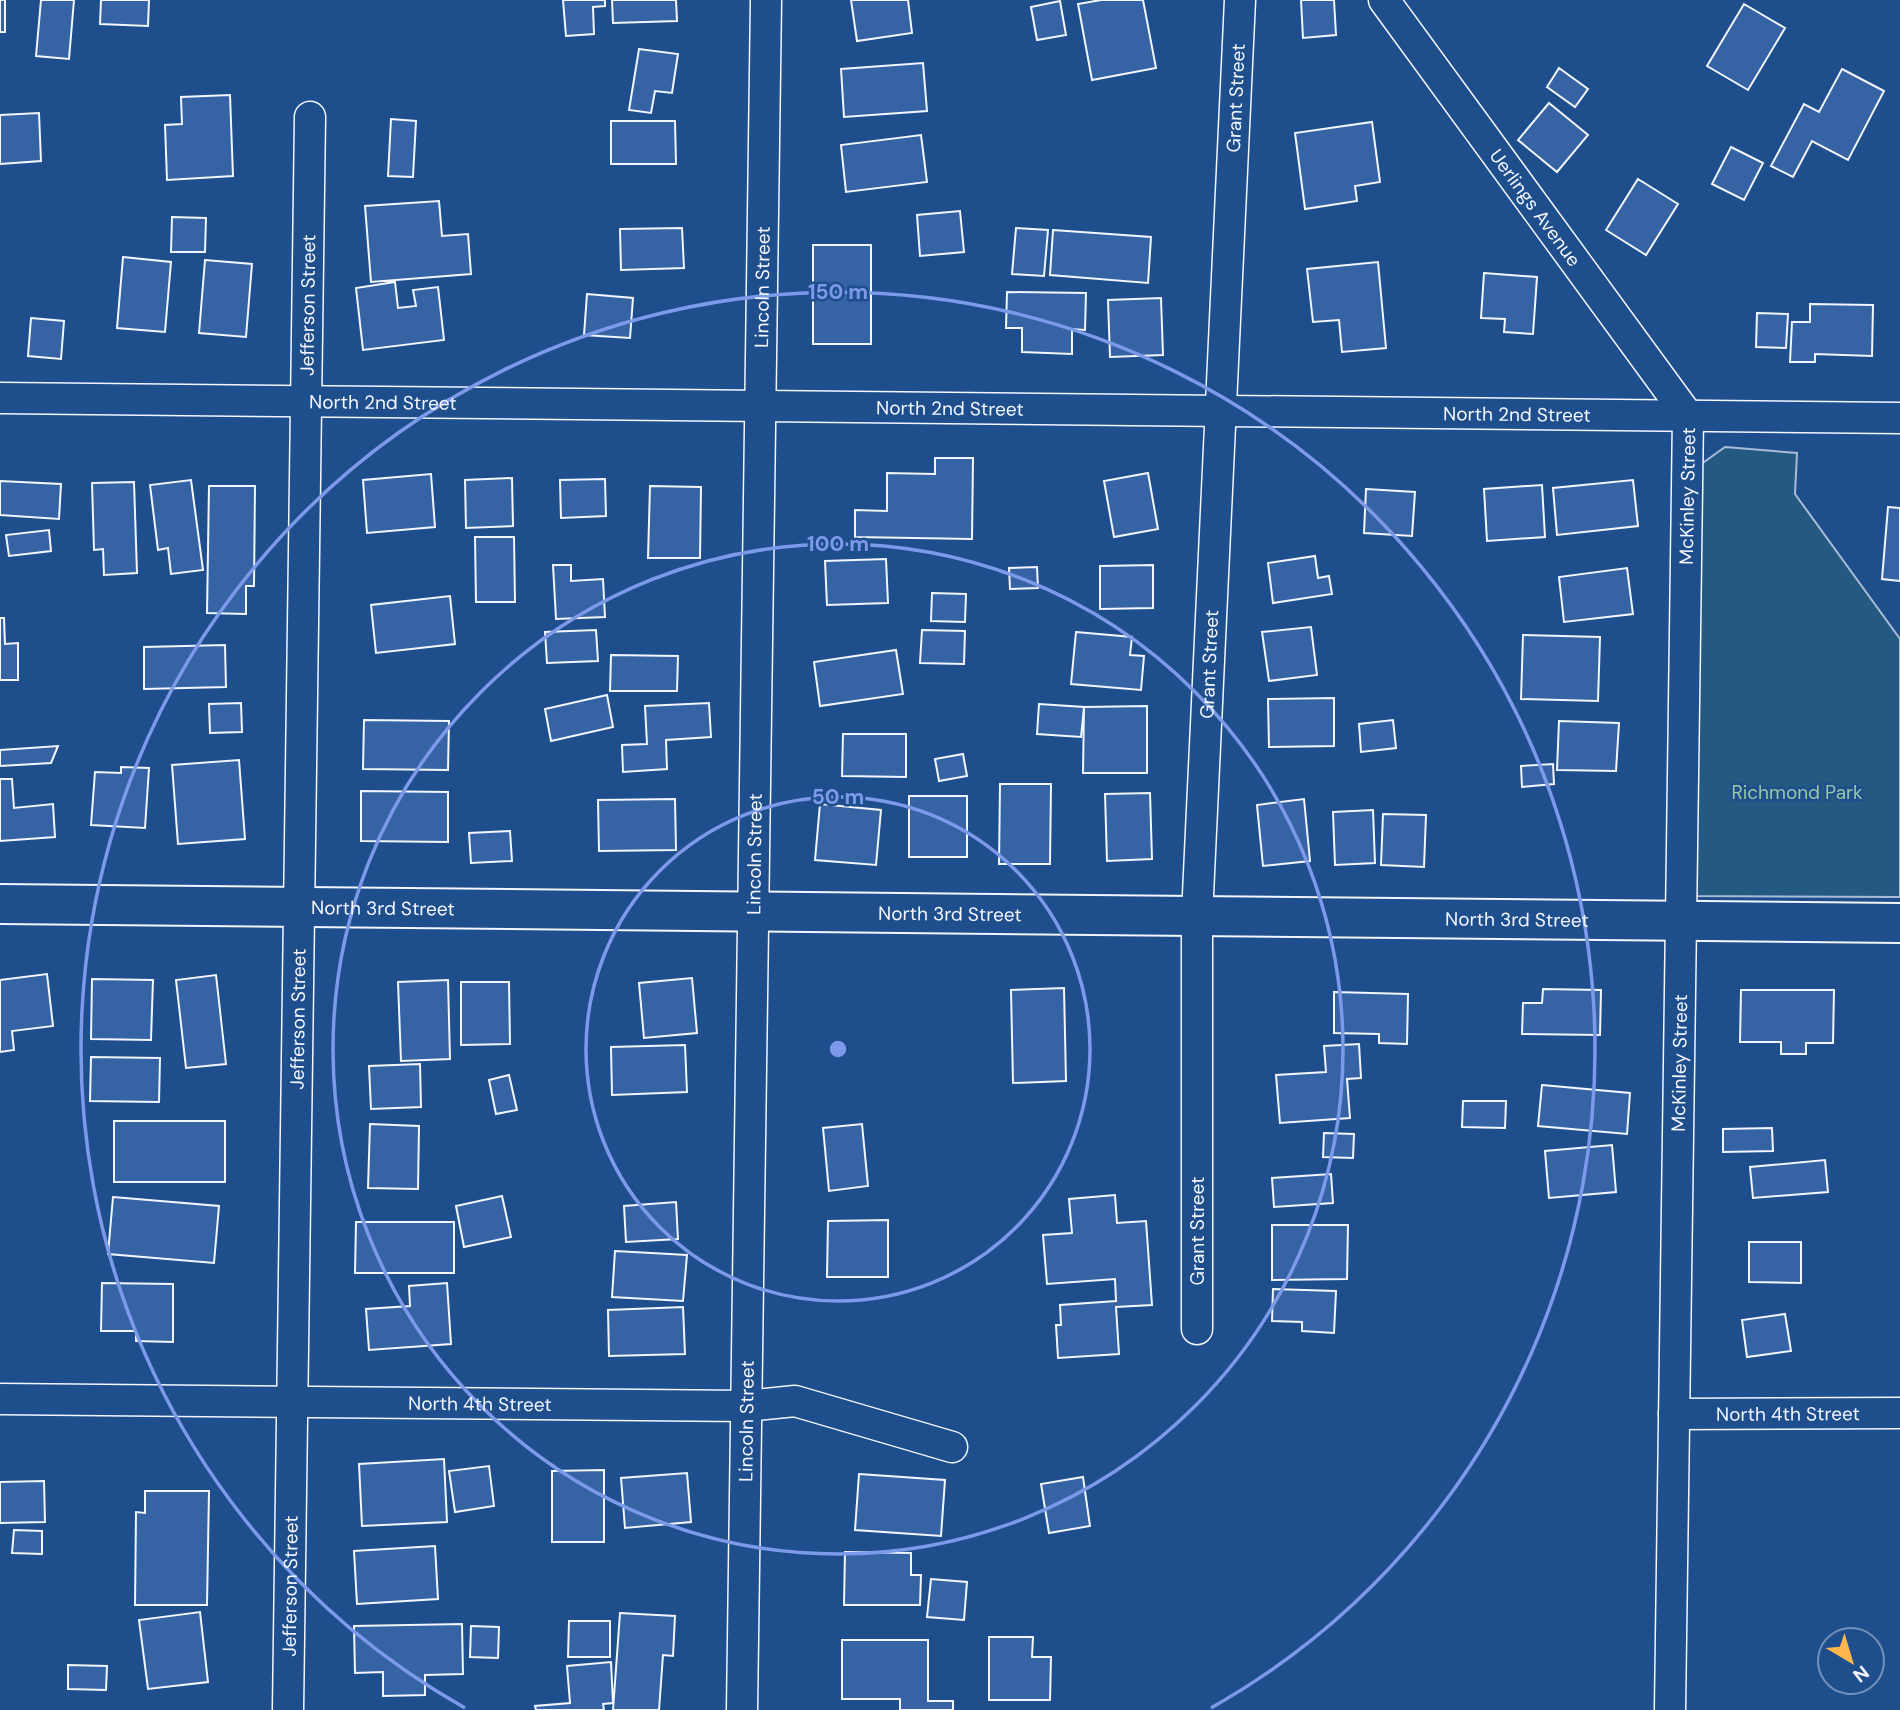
<svg xmlns="http://www.w3.org/2000/svg" width="1900" height="1710" font-family="'DM Sans',sans-serif">
	<rect width="100%" height="100%" fill="#1f4e8c"/>
	<path fill="#245a82" stroke="#a8bbd7" stroke-width="2" d="M1725,447l72,6 -2,41 105,145v258l-208,-1 8,-431z"/>
	<path fill="#3563a3" stroke="#f2f6ff" stroke-width="2" d="M0,0h5v32h-5z
		M41,0h33l-5,59 -33,-3z
		M101,0h48l-1,26 -48,-2z
		M563,0h42v6l-12,1 1,27 -28,2z
		M612,0h64l1,21 -64,2z
		M851,0h57l4,33 -55,8z
		M1101,0h42l13,68 -64,12 -14,-76z
		M1301,0h33l2,35 -33,3z
		M1060,1l6,34 -29,5 -6,-33z
		M1744,4l41,24 -37,62 -41,-24z
		M639,49l39,5 -6,39 -17,-2 -4,22 -22,-3z
		M923,63l4,48 -83,6 -3,-48z
		M1559,68l29,21 -13,18 -28,-20z
		M1842,69l42,22 -36,69 -36,-19 -19,36 -22,-11 33,-62 15,8z
		M230,95l3,81 -66,4 -2,-55 17,-1 -1,-27z
		M1549,103l39,32 -31,37 -39,-32z
		M39,113l2,48 -41,3v-49z
		M391,119l25,2 -3,56 -25,-1z
		M611,121h64l1,43h-65z
		M1372,122l8,60 -25,4 2,15 -52,8 -10,-76z
		M921,135l6,47 -81,10 -5,-47z
		M1731,147l32,16 -19,37 -32,-16z
		M1638,179l40,25 -32,51 -40,-25z
		M439,201l3,35 26,-2 3,40 -100,8 -6,-76z
		M960,211l4,41 -44,4 -3,-41z
		M172,217l34,1 -1,34h-34z
		M682,228l2,40 -63,2 -1,-41z
		M1016,228l32,2 -4,46 -32,-2z
		M1053,230l98,7 -3,46 -98,-8z
		M813,245h58v99h-58z
		M123,257l48,5 -6,70 -48,-4z
		M205,260l47,4 -6,73 -47,-4z
		M1378,262l8,86 -44,4 -3,-32 -26,2 -6,-53z
		M1484,273l53,4 -4,57 -29,-2 1,-13 -24,-1z
		M395,282l3,26 18,-2 -3,-16 25,-3 6,53 -81,10 -7,-62z
		M1007,292l79,1 -1,37 -13,-1v25l-50,-2v-24h-16z
		M587,294l46,4 -3,40 -46,-3z
		M1161,298l2,57 -53,2 -2,-57z
		M1810,304l63,1 -1,51 -57,-2v8h-25l2,-40h18z
		M1757,313l31,1 -2,34 -30,-1z
		M31,318l33,3 -3,38 -33,-3z
		M935,458h38l-1,81 -117,-2v-27l32,1v-38l48,1z
		M1148,473l10,56 -44,8 -10,-56z
		M431,474l4,53 -68,6 -4,-53z
		M512,478l1,48 -47,2 -1,-48z
		M605,479l1,37 -45,2 -1,-38z
		M191,480l12,90 -32,4 -3,-26 -10,2 -8,-65z
		M1633,480l5,46 -81,9 -4,-47z
		M0,481l61,3 -2,35 -59,-4z
		M134,482l3,91 -33,2 -1,-26 -9,1 -2,-67z
		M1542,485l3,52 -58,4 -3,-52z
		M209,486h46l-1,100h-8v28l-39,-1z
		M650,486l51,1 -1,71h-52z
		M1366,489l49,3 -3,44 -48,-3z
		M1888,507l12,1v73l-18,-2z
		M49,530l2,21 -42,5 -3,-21z
		M475,537h39l1,65h-39z
		M1315,556l3,22 11,-2 3,18 -59,9 -5,-40z
		M886,559l2,44 -61,2 -2,-44z
		M553,565h18v16l32,-2 2,38 -49,2z
		M1153,565v43l-53,1v-43z
		M1037,567l1,21 -28,1 -1,-21z
		M1627,568l6,46 -69,8 -5,-45z
		M932,593l34,1 -1,28 -34,-1z
		M450,596l5,48 -79,9 -5,-48z
		M0,618h4l1,26 13,-1v37h-18z
		M1311,627l6,48 -48,6 -7,-49z
		M596,630l2,31 -51,2 -2,-31z
		M922,630l43,1 -1,33 -44,-1z
		M1076,632l56,5 -2,18 14,1 -3,34 -70,-6z
		M1523,635l77,2 -2,64 -77,-2z
		M225,645l1,42 -82,2v-42z
		M896,650l7,44 -83,12 -6,-44z
		M611,655l67,1 -1,35h-67z
		M607,695l6,32 -62,14 -6,-32z
		M1334,698v48l-65,1 -1,-48z
		M241,703l1,29 -32,1 -1,-29z
		M709,703l2,34 -45,3 1,29 -44,3 -1,-27 25,-1 -2,-38z
		M1039,704l45,3 -3,30 -44,-3z
		M1147,706v67h-64l1,-66z
		M364,720l85,1 -1,49 -85,-1z
		M1393,720l3,28 -35,4 -2,-28z
		M1559,721l60,2 -3,48 -59,-1z
		M843,734h63v43l-64,-1z
		M58,746l-7,17 -51,3v-16z
		M963,754l4,22 -28,5 -4,-22z
		M239,760l6,79 -67,5 -6,-79z
		M1553,764l1,20 -32,3 -1,-21z
		M121,767l28,1 -4,60 -54,-3 4,-53 26,1z
		M0,779h12l2,29 39,-4 2,33 -55,4z
		M1000,784h51l-1,80h-51z
		M361,791l87,1v50l-87,-1z
		M1150,793l2,66 -45,2 -2,-67z
		M909,796h58v61h-58z
		M675,799l1,51 -77,1 -1,-51z
		M1304,799l6,62 -47,5 -6,-61z
		M820,804l61,6 -5,55 -61,-5z
		M1373,810l2,53 -40,2 -2,-53z
		M1383,814l43,1 -2,52 -43,-2z
		M510,831l2,30 -41,2 -2,-30z
		M47,974l6,52 -41,5 2,19 -14,2v-72z
		M216,975l10,89 -40,4 -10,-88z
		M692,978l5,55 -53,5 -5,-55z
		M92,979l61,1 -2,60 -60,-1z
		M448,980l2,79 -49,2 -3,-79z
		M461,982h48l1,62 -49,1z
		M1064,988l2,93 -53,2 -2,-93z
		M1543,989l58,1 -1,45 -78,-1 1,-31h19z
		M1741,990h93l-1,53h-27v11h-25v-12h-41z
		M1334,992l74,2 -1,50 -28,-1v-9l-45,-1z
		M1359,1044l2,34 -14,1 3,39 -70,5 -4,-48 50,-3 -2,-26z
		M685,1045l2,47 -75,3 -1,-48z
		M91,1057l69,1 -1,44 -69,-1z
		M420,1064l1,43 -50,2 -2,-43z
		M509,1075l8,35 -21,4 -7,-34z
		M1542,1085l88,8 -3,41 -89,-8z
		M1463,1101h43l-1,27 -43,-1z
		M114,1121h111v61h-111z
		M370,1124l49,2 -1,63 -50,-1z
		M862,1124l6,62 -39,5 -6,-63z
		M1772,1128l1,23 -50,1v-23z
		M1324,1133l30,1 -1,24 -30,-1z
		M1612,1145l4,47 -67,6 -4,-47z
		M1825,1160l3,32 -75,6 -3,-31z
		M1331,1174l2,29 -59,4 -2,-29z
		M1115,1195l2,28 29,-2 6,84 -36,2 3,47 -61,4 -2,-33h5l-1,-20 56,-4 -1,-22 -68,5 -4,-49 29,-2 -3,-34z
		M502,1196l9,41 -47,10 -8,-41z
		M113,1197l106,9 -5,57 -106,-9z
		M676,1202l2,37 -52,3 -2,-36z
		M888,1220v57h-61l1,-56z
		M356,1222h98v51h-99z
		M1272,1225h76l-1,54 -75,1z
		M1749,1242h52v41l-52,-1z
		M615,1251l72,4 -4,46 -71,-4z
		M102,1283l71,1v58l-37,-1v-10h-35z
		M447,1283l4,61 -82,6 -3,-41 44,-3 -1,-20z
		M1273,1289l63,2 -2,42 -32,-2v-9l-30,-1z
		M683,1307l2,47 -76,2 -1,-46z
		M1785,1314l6,37 -44,6 -5,-37z
		M444,1459l3,63 -85,4 -3,-62z
		M489,1466l5,40 -39,6 -6,-41z
		M604,1470v72h-52v-71z
		M687,1473l4,49 -66,6 -4,-50z
		M859,1474l86,6 -4,56 -86,-6z
		M1083,1477l7,49 -41,7 -8,-49z
		M44,1481l1,41 -45,1v-41z
		M145,1491h64l-2,114h-72l1,-93 9,1z
		M14,1530l28,1v23l-30,-1z
		M435,1546l3,53 -81,5 -3,-53z
		M845,1552l66,1v22h10l-1,30h-76z
		M931,1579l36,3 -3,38 -37,-3z
		M200,1612l8,70 -60,7 -9,-69z
		M620,1613l55,3 -2,40 -10,-1 -4,55h-46z
		M569,1621h41v36h-42z
		M462,1624l1,50 -38,1v20l-42,1v-24l-28,1 -1,-47z
		M471,1626l28,1 -1,31 -28,-1z
		M989,1637h44l-1,20h19l-1,43h-61z
		M842,1640h86v61h25v9h-53v-11h-58z
		M611,1662l2,41 -10,1 1,6h-68l-1,-4 35,-3 -3,-37z
		M68,1665l39,1 -1,24 -38,-1z"/>
	<g fill="none" stroke-linecap="round" stroke-linejoin="round">
		<defs>
			<g id="minor">
				<path id="s1" d="M1384,0l304,416 -18,1294"/>
				<path id="s2" d="M0,398l1900,20"/>
				<path id="s3" d="M1197,1329v-413l43,-916"/>
				<path id="s4" d="M0,1399l746,7 49,-5 157,46"/>
				<path id="s5" d="M1674,1414l226,-1"/>
				<path id="s6" d="M288,1710l22,-1593"/>
				<path id="s7" d="M742,1710l24,-1710"/>
			</g>
			<g id="tertiary">
				<path id="s8" d="M0,904l1900,19"/>
			</g>
		</defs>
		<use href="#minor" stroke="#f2f6ff" stroke-width="33"/>
		<use href="#tertiary" stroke="#f2f6ff" stroke-width="42"/>
		<use href="#minor" stroke="#1f4e8c" stroke-width="30"/>
		<use href="#tertiary" stroke="#1f4e8c" stroke-width="38"/>
	</g>
	<g fill="none" stroke="#7d9aea" stroke-width="3.5">
		<circle cx="838" cy="1049" r="252"/>
		<circle cx="838" cy="1049" r="505"/>
		<path d="M465 1708A757 757 0 1 1 1211 1708"/>
	</g>
	<g text-anchor="middle" stroke-width="5" stroke-linejoin="round" paint-order="stroke">
		<g font-size="19" fill="#f2f6ff" stroke="#1f4e8c">
			<text dy="7" stroke="none"><textPath href="#s3" startOffset="1232">Grant Street</textPath></text>
			<text dy="7" stroke="none"><textPath href="#s1" startOffset="257">Uerlings Avenue</textPath></text>
			<text dy="7" stroke="none"><textPath href="#s7" startOffset="1423">Lincoln Street</textPath></text>
			<text dy="7" stroke="none"><textPath href="#s6" startOffset="1405">Jefferson Street</textPath></text>
			<text dy="7" stroke="none"><textPath href="#s2" startOffset="383">North 2nd Street</textPath></text>
			<text dy="7" stroke="none"><textPath href="#s2" startOffset="950">North 2nd Street</textPath></text>
			<text dy="7" stroke="none"><textPath href="#s2" startOffset="1517">North 2nd Street</textPath></text>
			<text transform="translate(1687 496) rotate(-89)" y="7">McKinley Street</text>
			<text dy="7" stroke="none"><textPath href="#s3" startOffset="665">Grant Street</textPath></text>
			<text dy="7" stroke="none"><textPath href="#s7" startOffset="856">Lincoln Street</textPath></text>
			<text dy="7" stroke="none"><textPath href="#s8" startOffset="383">North 3rd Street</textPath></text>
			<text dy="7" stroke="none"><textPath href="#s8" startOffset="950">North 3rd Street</textPath></text>
			<text dy="7" stroke="none"><textPath href="#s8" startOffset="1517">North 3rd Street</textPath></text>
			<text dy="7" stroke="none"><textPath href="#s6" startOffset="691">Jefferson Street</textPath></text>
			<text transform="translate(1679 1063) rotate(-89)" y="7">McKinley Street</text>
			<text transform="translate(1197 1231) rotate(-90)" y="7">Grant Street</text>
			<text dy="7" stroke="none"><textPath href="#s4" startOffset="480">North 4th Street</textPath></text>
			<text dy="7" stroke="none"><textPath href="#s5" startOffset="114">North 4th Street</textPath></text>
			<text dy="7" stroke="none"><textPath href="#s7" startOffset="289">Lincoln Street</textPath></text>
			<text dy="7" stroke="none"><textPath href="#s6" startOffset="124">Jefferson Street</textPath></text>
		</g>
		<g font-size="19" fill="#97c8a6" stroke="#1f4e8c">
			<text x="1797" y="799">Richmond Park</text>
		</g>
	</g>
	<circle cx="838" cy="1049" r="10" fill="#7d9aea" stroke="#1f4e8c" stroke-width="3.5"/>
	<g font-size="21" text-anchor="middle" font-weight="bold" fill="#7d9aea" stroke="#1f4e8c" stroke-width="5" stroke-linejoin="round" paint-order="stroke">
		<text x="838" y="299">150 m</text>
		<text x="838" y="551">100 m</text>
		<text x="838" y="804">50 m</text>
	</g>
	<g transform="translate(1851 1661) rotate(142)"><circle r="33" fill="#1f4e8c" stroke="#7391ba" stroke-width="2"/>
	<path d="M0-5L12 26L0 18L-12 26Z" fill="#ffb74d"/>
	<text y="-10" font-size="19" font-weight="bold" text-anchor="middle" fill="#f2f6ff">N</text>
	</g>
</svg>
